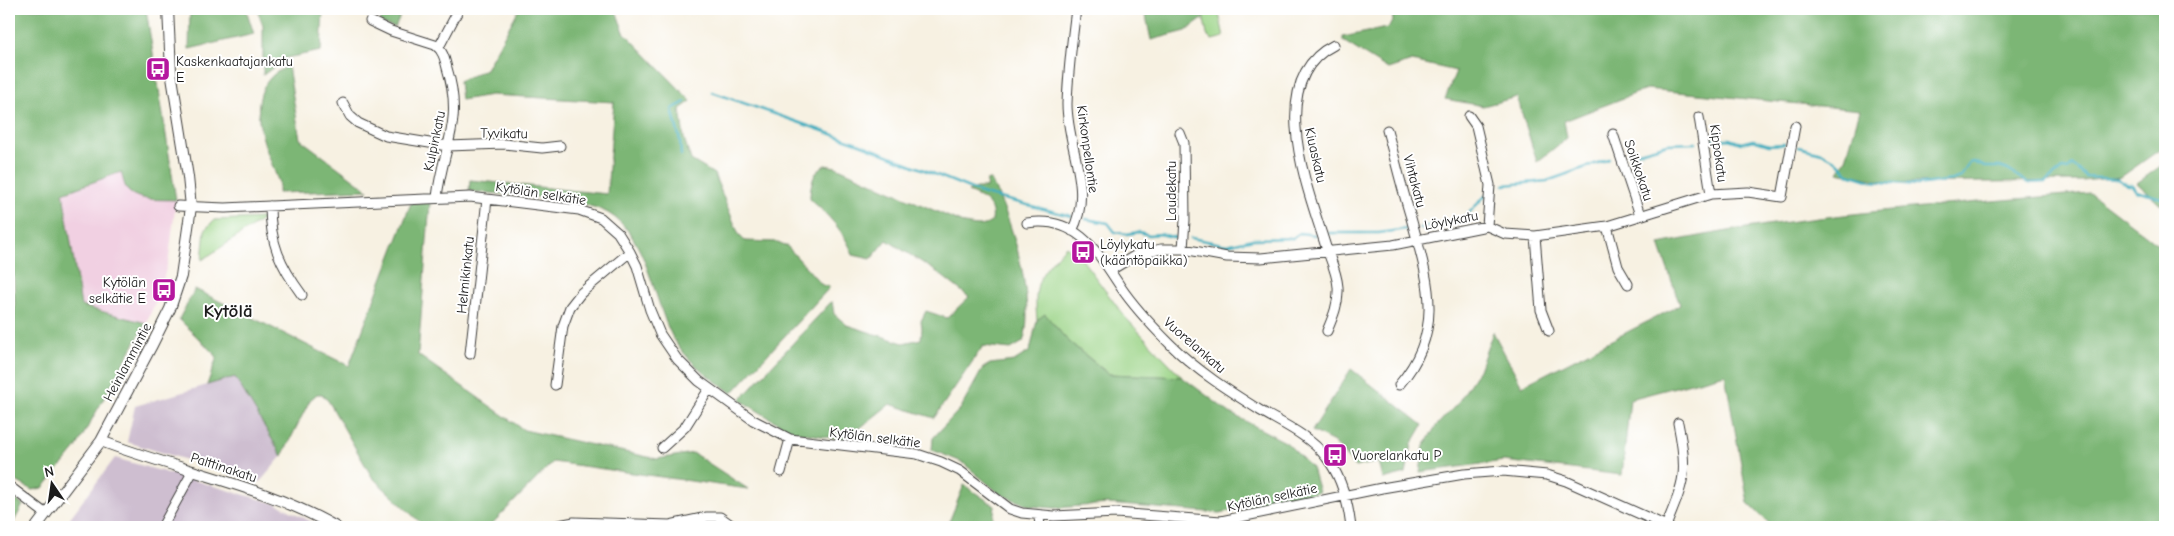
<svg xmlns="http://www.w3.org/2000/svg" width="2174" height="536" font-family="'Comic Neue',sans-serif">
	<rect width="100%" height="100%" fill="#fff"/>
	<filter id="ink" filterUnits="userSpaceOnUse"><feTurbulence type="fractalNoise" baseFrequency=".02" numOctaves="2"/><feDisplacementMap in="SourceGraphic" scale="10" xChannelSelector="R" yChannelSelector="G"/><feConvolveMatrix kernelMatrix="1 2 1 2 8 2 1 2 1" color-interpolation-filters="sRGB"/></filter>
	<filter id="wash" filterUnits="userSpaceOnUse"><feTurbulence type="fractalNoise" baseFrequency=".0096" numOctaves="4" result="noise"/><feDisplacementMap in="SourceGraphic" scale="20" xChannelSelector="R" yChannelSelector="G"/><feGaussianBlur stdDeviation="1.12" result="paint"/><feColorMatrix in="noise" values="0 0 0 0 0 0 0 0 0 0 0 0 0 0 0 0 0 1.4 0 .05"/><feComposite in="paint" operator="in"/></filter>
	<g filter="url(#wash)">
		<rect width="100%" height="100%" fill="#f7f1e2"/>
		<path fill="#f1d0e2" d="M121,172l6,18 18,9 31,1 -7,58 -10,36 -13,29 -65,-17 -18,-113z"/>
		<path fill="#cebed0" d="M235,377l47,79 -22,26 -133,-40 8,-36z
			M115,458l162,46 45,23h-259z"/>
		<path fill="#9bd487" stroke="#5c7852" d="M1202,9h16l6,28 -12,3 -5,-5z
			M265,218l-63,42 3,-30 9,-10z
			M1066,246l15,12 44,59 57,60 -73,-3 -42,-34 -22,-26 -8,6c-4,-41 3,-45 29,-74z"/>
		<path fill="#7cb674" stroke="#4c6948" d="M9,9h137l8,51 -1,15 5,8 18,117c-14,-1 -37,2 -48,-9 -4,-5 -5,-13 -7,-19l-58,21 18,113 65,17 -70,125 -33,40 -11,2 -23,-13v-49l6,-121 -6,-161z
			M190,9h56l8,25 -65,15z
			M257,9h66l-2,42 -35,7 -23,17v-49z
			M383,9h20l-8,18 -15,-4z
			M519,9h96l9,23 67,69 -11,8 4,29 7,22 23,14 25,61 6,6 33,1 9,4 35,39 8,2 -98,106c-23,-16 -46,-32 -60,-57 -19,-37 -25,-101 -64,-123 -28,-16 -105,-18 -139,-22l1,-11 137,14 7,-92 -123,-7 -30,5 -2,-19 27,-12z
			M1135,9h67l2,9 -18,13 -35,9 -5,-24z
			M1392,9h773v137l-44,31 -38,4 -191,2 -54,-11 8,-13 14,-49 -213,-21 -83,32 3,17 -30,24 -20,-65 -34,9 -38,-7 11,-28 -44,-10 -24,8 -45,-28v-4l44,-9 6,-6z
			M288,66l12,73 68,51 -90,3 1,-10c-11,-31 -36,-78 -7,-107 4,-4 11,-7 16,-10z
			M2165,163v45l-28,-25z
			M825,165l11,2 129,57c10,2 19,4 27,-3 3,-18 -10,-23 -24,-29l8,-4h10l1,-8h3c21,32 47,125 33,162l-12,7 -28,-3 -49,72 -44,-14 -45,36 -54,-9 -51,-31 92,-99 2,13 13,11 56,18 18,-4 1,-11 -1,-7 5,-10 21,7 22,-21 -32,-25 -50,-32 -16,19 -18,-4c-8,-23 -25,-40 -43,-56 0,-13 3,-28 15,-34z
			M2090,193l75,57v277h-392l-25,-24 -23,-129 -95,25 -8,76 -118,-14 -84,11 4,-26 12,-20 21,-22 22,-34 14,-38 29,54 158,-81 -21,-61c142,-30 287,-39 431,-51z
			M430,202l-12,153 106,75 133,29 36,-6 55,36 -195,-27 -64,65h-64l-53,-50 -43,-75 -7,-8h-5l-7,6 -28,56 -47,-79 -28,8 10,-28 -38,-38 16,-30 154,77 62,-163z
			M1045,314l22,26 41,34 74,3 48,36 57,30 25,25 7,24 -99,21 -112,-9 -53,4 -25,-2 -30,-12 -38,-32 -30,-12 1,-12 28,-30 22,-40 7,-4 24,-3 16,-10 7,-31z
			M1351,369l72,56 -11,19 -6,29 -23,6 -4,-17 -24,5 -21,-25 -22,-11z
			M964,485l31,21 -3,21h-45z
			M9,495l14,10 -12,22h-2z"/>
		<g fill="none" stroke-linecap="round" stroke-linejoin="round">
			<path stroke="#42afc0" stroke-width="2.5" d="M712,92l148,52 124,50 87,22
				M1709,140l20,-1 12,4 12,-3 16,5 15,-1
				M1798,147l24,6 13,7 14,14 22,7 46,4 35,-5 9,-3 8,-14 5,-1 11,5h15l8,3 20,13 18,-1 16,-13 6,1 4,-5 14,12 31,2 11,6h4l4,6 29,8
				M681,155l-1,-15 -8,-31 13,-7
				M1628,155l40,-11 28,-1
				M1504,185l43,-4 62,-22
				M1086,219l22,4 7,9 12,2 12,-2 10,3 11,-1 17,4
				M1421,228l44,-11 20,-21
				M1329,233h50l27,-4
				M1191,238l36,7 26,-6 40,-1 7,-5 15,2"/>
		</g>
	</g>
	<g filter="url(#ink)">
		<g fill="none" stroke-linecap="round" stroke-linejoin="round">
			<defs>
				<path id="minor" d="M370,21l21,10 44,14c8,5 10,15 12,23 17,55 -4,78 -10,129
					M439,47l20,-38
					M343,103l7,13 8,7 28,13 62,10 56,-2 38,4 18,-2
					M1469,116l7,10 14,59 -3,41
					M1699,117l12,77
					M1387,130c8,29 15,59 24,88 17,62 35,112 -12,167
					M1180,133l4,10 1,77 -2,29
					M1613,134l27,81
					M178,206l47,2 245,-11 109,13 22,8 17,15 12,19 7,14 13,44 10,24 17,25 22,22 54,39 37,19 127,15 24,8 19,9 50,38 12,4 32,3 62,-3 105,8 161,-33 82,-14 39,-3 44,4 19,6 103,46
					M270,206c0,37 10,59 32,89
					M1027,223c49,-8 70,28 93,63 14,21 32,40 50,58 27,27 59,47 91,67 22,13 49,25 65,46 16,20 22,45 25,70
					M1607,226l11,41 10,17
					M1072,231c22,-41 -5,-84 -5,-127 1,-32 5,-64 9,-95
					M1535,236l6,74 8,21
					M1111,270l25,-15 25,-6h22l44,8 34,1 132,-13 94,-19 18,8 30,2 72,-10 104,-32 37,-2 34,5 13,-71
					M1327,331c6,-14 12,-28 11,-44 -1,-14 -7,-26 -12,-40 -17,-55 -63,-167 8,-202
					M470,354l17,-155
					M555,385l8,-59 7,-19 11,-14 49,-41
					M662,448l23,-21 24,-38
					M781,472l9,-33
					M9,486l37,28
					M1039,516l1,11
					M1666,526c19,-46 22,-53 12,-103
					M162,527l31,-56
					M549,527l25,-5 96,3 37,-8h13l14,10"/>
				<path id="tertiary" d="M101,441c78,30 162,44 235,86
					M36,527l65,-86 50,-94 19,-38 11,-33 10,-69 -3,-30 -17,-106 -3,-62"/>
			</defs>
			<use href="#minor" stroke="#3d3c3a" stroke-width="11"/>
			<use href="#tertiary" stroke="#3d3c3a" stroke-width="12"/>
			<use href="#minor" stroke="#fff" stroke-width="9"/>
			<use href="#tertiary" stroke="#fff" stroke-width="10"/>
		</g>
	</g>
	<defs>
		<symbol id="bus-square" viewBox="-11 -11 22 22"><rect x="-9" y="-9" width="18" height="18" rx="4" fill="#b5179e" stroke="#fff"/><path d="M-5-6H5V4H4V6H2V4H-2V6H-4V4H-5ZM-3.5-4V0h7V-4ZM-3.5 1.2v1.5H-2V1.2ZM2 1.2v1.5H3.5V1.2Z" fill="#fff"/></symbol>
	</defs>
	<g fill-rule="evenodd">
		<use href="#bus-square" x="144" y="55" width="28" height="28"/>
		<use href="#bus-square" x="1069" y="238" width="28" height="28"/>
		<use href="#bus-square" x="150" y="276" width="28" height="28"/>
		<use href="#bus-square" x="1321" y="441" width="28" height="28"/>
	</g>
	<g text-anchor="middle" stroke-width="4" stroke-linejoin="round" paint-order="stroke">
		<g font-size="14" fill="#1c1c1c" stroke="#fff" text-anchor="start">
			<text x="176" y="66">Kaskenkaatajankatu<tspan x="176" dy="16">E</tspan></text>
			<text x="1100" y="249">Löylykatu<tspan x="1100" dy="16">(kääntöpaikka)</tspan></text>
			<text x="146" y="287" text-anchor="end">Kytölän<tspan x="146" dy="16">selkätie E</tspan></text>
			<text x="1352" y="460">Vuorelankatu P</text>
		</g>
		<g font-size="14" fill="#1c1c1c" stroke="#fff">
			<text transform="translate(504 133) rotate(1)" y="5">Tyvikatu</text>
			<text transform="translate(434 141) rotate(-78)" y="5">Kulpinkatu</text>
			<text transform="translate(1088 149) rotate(82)" y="5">Kirkonpellontie</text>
			<text transform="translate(1719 153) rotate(82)" y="5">Kippokatu</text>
			<text transform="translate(1316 155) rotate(77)" y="5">Kiuaskatu</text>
			<text transform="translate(1639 170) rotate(71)" y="5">Soikkokatu</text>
			<text transform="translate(1415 181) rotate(75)" y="5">Vihtakatu</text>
			<text transform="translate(1171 191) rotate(-90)" y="5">Laudekatu</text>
			<text transform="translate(541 193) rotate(9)" y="5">Kytölän selkätie</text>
			<text transform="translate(1451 220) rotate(-11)" y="5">Löylykatu</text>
			<text transform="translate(465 275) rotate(-84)" y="5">Helmikinkatu</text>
			<text transform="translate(1195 345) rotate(41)" y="5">Vuorelankatu</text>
			<text transform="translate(127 362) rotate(-62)" y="5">Heinlammintie</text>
			<text transform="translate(875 437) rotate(7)" y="5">Kytölän selkätie</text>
			<text transform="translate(224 467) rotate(18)" y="5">Palttinakatu</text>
			<text transform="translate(1272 497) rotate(-12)" y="5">Kytölän selkätie</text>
		</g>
		<g font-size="19" font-weight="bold" fill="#1c1c1c" stroke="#fff">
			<text x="228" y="317">Kytölä</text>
		</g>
	</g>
	<rect width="2174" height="536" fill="none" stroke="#fff" stroke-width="30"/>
	<g transform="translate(52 484) rotate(347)" stroke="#ffffff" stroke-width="4" paint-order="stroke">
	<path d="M0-4L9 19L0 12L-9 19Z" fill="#1c1c1c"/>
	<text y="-8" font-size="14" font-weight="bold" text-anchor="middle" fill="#1c1c1c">N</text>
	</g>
</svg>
